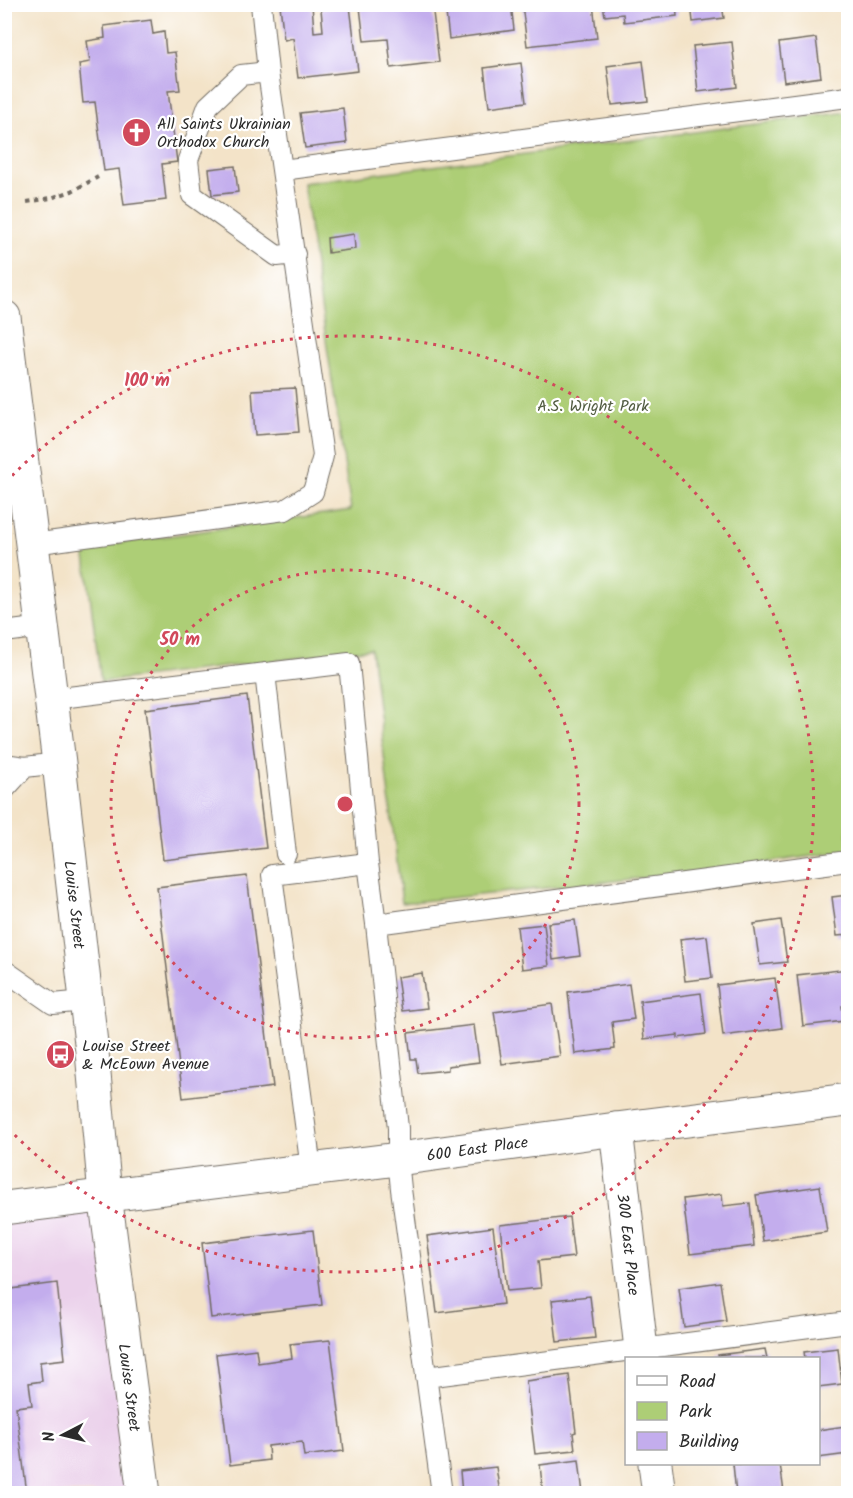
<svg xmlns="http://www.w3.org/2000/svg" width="853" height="1498" font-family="Kalam,sans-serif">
	<rect width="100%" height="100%" fill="#fff"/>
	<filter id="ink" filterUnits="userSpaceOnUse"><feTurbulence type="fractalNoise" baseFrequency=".0167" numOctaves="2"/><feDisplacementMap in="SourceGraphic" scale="12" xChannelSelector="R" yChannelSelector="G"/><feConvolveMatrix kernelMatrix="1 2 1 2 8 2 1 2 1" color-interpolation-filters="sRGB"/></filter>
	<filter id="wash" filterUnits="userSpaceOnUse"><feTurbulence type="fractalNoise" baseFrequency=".008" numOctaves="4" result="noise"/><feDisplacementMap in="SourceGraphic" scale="24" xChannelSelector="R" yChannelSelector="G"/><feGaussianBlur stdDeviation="1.35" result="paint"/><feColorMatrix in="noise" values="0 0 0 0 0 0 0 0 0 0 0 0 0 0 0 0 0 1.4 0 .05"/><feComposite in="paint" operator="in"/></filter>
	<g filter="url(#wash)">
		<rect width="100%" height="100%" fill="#f3e3c8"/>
		<path fill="#ebd1eb" d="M105,1195l39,298h-139l-1,-285z"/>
		<path fill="#adce76" stroke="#6c7c50" stroke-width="1.5" d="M848,112v739l-148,21 -298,31 -31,-254 -270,33 -17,-134 267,-38 -48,-327z"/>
		<g id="blocks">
			<path fill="#c3aded" d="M289,4h23l2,28 9,-1 -2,-22 29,-3 8,65 -60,7 -5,-40 -9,2 -4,-35z
				M383,4h49l7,58 -48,6 -3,-29 -24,2 -4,-34z
				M445,4h66l3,26 -65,9z
				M522,4h71l4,34 -70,8z
				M603,4h73l1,12 -53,6 -1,-8 -18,2z
				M691,4h31l2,14 -31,4z
				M151,20l2,14 11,-2 2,21 9,-1 5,38 -12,1 9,71 -15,2 4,36 -42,5 -5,-36 -15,2 -9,-69 -12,1 -4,-39 11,-2 -3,-21 18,-3 -1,-12z
				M816,38l5,39 -37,5 -5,-39z
				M732,42l5,45 -39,5 -5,-46z
				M643,61l5,40 -36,4 -5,-39z
				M521,63l5,39 -37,5 -5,-39z
				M343,108l4,35 -42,5 -5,-35z
				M235,166l3,26 -26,3 -3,-26z
				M354,234l1,15 -27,4 -1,-15z
				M295,388l4,44 -44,3 -3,-45z
				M247,696l19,152 -103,12 -18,-151z
				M247,876l26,211 -90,11 -26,-211z
				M848,895v40l-11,1 -5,-39z
				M575,920l5,36 -27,4 -5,-37z
				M781,920l6,42 -27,3 -6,-41z
				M544,924l5,42 -27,3 -5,-42z
				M707,936l5,42 -27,3 -5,-42z
				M848,969v37h-6l2,15 -41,5 -6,-51z
				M422,973l5,35 -25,3 -5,-34z
				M775,978l7,50 -59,8 -6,-51z
				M629,984l5,35 -22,3 3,27 -40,5 -7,-62z
				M701,993l5,41 -28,4v-3l-34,4 -4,-38z
				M552,1004l8,52 -58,8 -8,-52z
				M474,1025l5,37 -31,4v4l-30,3 -2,-14h-5l-3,-26z
				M820,1186l7,46 -64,9 -7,-46z
				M722,1194l1,12 27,-3 4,43 -64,8 -7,-55z
				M569,1217l5,40 -36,4 3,27 -34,3 -7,-66z
				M493,1227l10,77 -66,9 -10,-77z
				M313,1230l9,75 -111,13 -9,-75z
				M720,1282l6,39 -42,6 -5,-39z
				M57,1283l8,76 -25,3 2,19 -13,2 3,22 -16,2 11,87h-23v-204z
				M590,1296l5,42 -38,4 -5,-42z
				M330,1340l14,111 -40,5 -2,-14 -34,4 1,14 -39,5 -14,-111 40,-5 2,14 34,-5 -2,-14z
				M838,1348l4,36 -24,3v-29h-13l-1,-6z
				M765,1349l2,9h-48l-1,-3z
				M569,1375l7,57 -3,1 2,17 -40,4 -9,-73z
				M845,1426l3,28 -30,4v-28z
				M579,1460l4,34h-40l-3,-29z
				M733,1464h47l4,28 -48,2z
				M496,1467l4,27h-38l-2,-23z"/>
		</g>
	</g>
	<g filter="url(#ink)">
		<use href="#blocks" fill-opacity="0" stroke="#716b62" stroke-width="1.5"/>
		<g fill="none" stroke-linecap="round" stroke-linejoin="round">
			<defs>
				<path id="service" d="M268,72l-27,3 -33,31 -20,54 4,35 85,61 18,-2
					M282,170l566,-73
					M33,544l252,-34 28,-18 10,-36 -55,-384 -7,-68
					M4,632l39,-5
					M265,673l21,181
					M52,699l297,-36 19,200 8,61 22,204v31l3,30 41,305
					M4,764l21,3 34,-4
					M4,790l21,-23
					M376,924l472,-63
					M4,970l49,34 32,-3
					M311,1169l-39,-294 96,-12
					M426,1377l422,-55"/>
				<g id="minor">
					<path id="s1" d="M616,1129l26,229"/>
					<path id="s2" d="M4,1208l394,-49 218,-30 232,-29"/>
					<path d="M655,1464l4,30"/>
				</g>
				<g id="tertiary">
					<path id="s3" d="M4,317l55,446 33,289 13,143 39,299"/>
				</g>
			</defs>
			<use href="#service" stroke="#716b62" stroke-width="22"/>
			<use href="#minor" stroke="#716b62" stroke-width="35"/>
			<use href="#tertiary" stroke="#716b62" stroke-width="35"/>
			<path stroke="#716b62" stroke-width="4" stroke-dasharray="4.5 4.5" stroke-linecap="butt" d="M27,202l24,-4 21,-7 26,-14"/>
			<use href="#service" stroke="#fff" stroke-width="20"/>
			<use href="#minor" stroke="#fff" stroke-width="33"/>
			<use href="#tertiary" stroke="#fff" stroke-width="33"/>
		</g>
	</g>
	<g fill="none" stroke="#d1495b" stroke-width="3" stroke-dasharray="3 6">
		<circle cx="345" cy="804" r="234"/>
		<path d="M6 482A468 468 0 1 1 6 1126"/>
	</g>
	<defs>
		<symbol id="church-disc" viewBox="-11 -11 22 22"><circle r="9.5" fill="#d1495b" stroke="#fff"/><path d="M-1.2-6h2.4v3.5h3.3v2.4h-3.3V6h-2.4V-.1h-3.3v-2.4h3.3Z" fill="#fff"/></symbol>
		<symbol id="bus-disc" viewBox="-11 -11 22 22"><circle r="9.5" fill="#d1495b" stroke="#fff"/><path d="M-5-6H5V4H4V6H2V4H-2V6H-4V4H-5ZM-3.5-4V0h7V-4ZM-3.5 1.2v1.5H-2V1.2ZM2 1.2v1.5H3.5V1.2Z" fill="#fff"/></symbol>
	</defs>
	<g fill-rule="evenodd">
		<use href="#church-disc" x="120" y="116" width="33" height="33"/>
		<use href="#bus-disc" x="44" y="1038" width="33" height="33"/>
	</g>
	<g text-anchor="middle" stroke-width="4.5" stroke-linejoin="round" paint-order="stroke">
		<g font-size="16" fill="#2b2b2b" stroke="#fff" text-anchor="start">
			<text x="157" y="129">All Saints Ukrainian<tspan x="157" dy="18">Orthodox Church</tspan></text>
			<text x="82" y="1051">Louise Street<tspan x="82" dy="18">&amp; McEown Avenue</tspan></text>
		</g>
		<g font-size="16" fill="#525c42" stroke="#fff">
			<text x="593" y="411">A.S. Wright Park</text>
		</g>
		<g font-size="16" fill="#2b2b2b" stroke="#fff">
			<text dy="6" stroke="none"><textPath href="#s3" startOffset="592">Louise Street</textPath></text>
			<text dy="6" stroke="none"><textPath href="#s2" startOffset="477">600 East Place</textPath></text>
			<text dy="6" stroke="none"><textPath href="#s1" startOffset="116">300 East Place</textPath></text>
			<text dy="6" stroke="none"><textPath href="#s3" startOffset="1078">Louise Street</textPath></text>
		</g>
	</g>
	<circle cx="345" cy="804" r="9" fill="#d1495b" stroke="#fff" stroke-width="3"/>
	<g font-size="18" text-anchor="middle" font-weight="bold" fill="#d1495b" stroke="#fff" stroke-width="4.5" stroke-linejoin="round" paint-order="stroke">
		<text x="147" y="386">100 m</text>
		<text x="180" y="645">50 m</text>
	</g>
	<rect width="853" height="1498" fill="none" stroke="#fff" stroke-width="24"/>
	<rect x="625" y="1357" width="195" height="108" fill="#ffffff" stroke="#aaaaaa" stroke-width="1.5"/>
	<rect x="637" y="1376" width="30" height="9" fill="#ffffff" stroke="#aaaaaa" stroke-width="1.5"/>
	<text x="679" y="1387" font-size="18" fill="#2b2b2b">Road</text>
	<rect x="637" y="1402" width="30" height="18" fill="#adce76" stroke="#aaaaaa" stroke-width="1.5"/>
	<text x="679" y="1417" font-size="18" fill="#2b2b2b">Park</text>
	<rect x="637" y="1432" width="30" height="18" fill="#c3aded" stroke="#aaaaaa" stroke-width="1.5"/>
	<text x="679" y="1447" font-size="18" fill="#2b2b2b">Building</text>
	<g transform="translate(63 1435) rotate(263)" stroke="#ffffff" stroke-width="4.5" paint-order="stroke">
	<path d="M0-4.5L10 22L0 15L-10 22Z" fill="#2b2b2b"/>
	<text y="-9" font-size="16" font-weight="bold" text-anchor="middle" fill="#2b2b2b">N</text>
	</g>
</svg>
